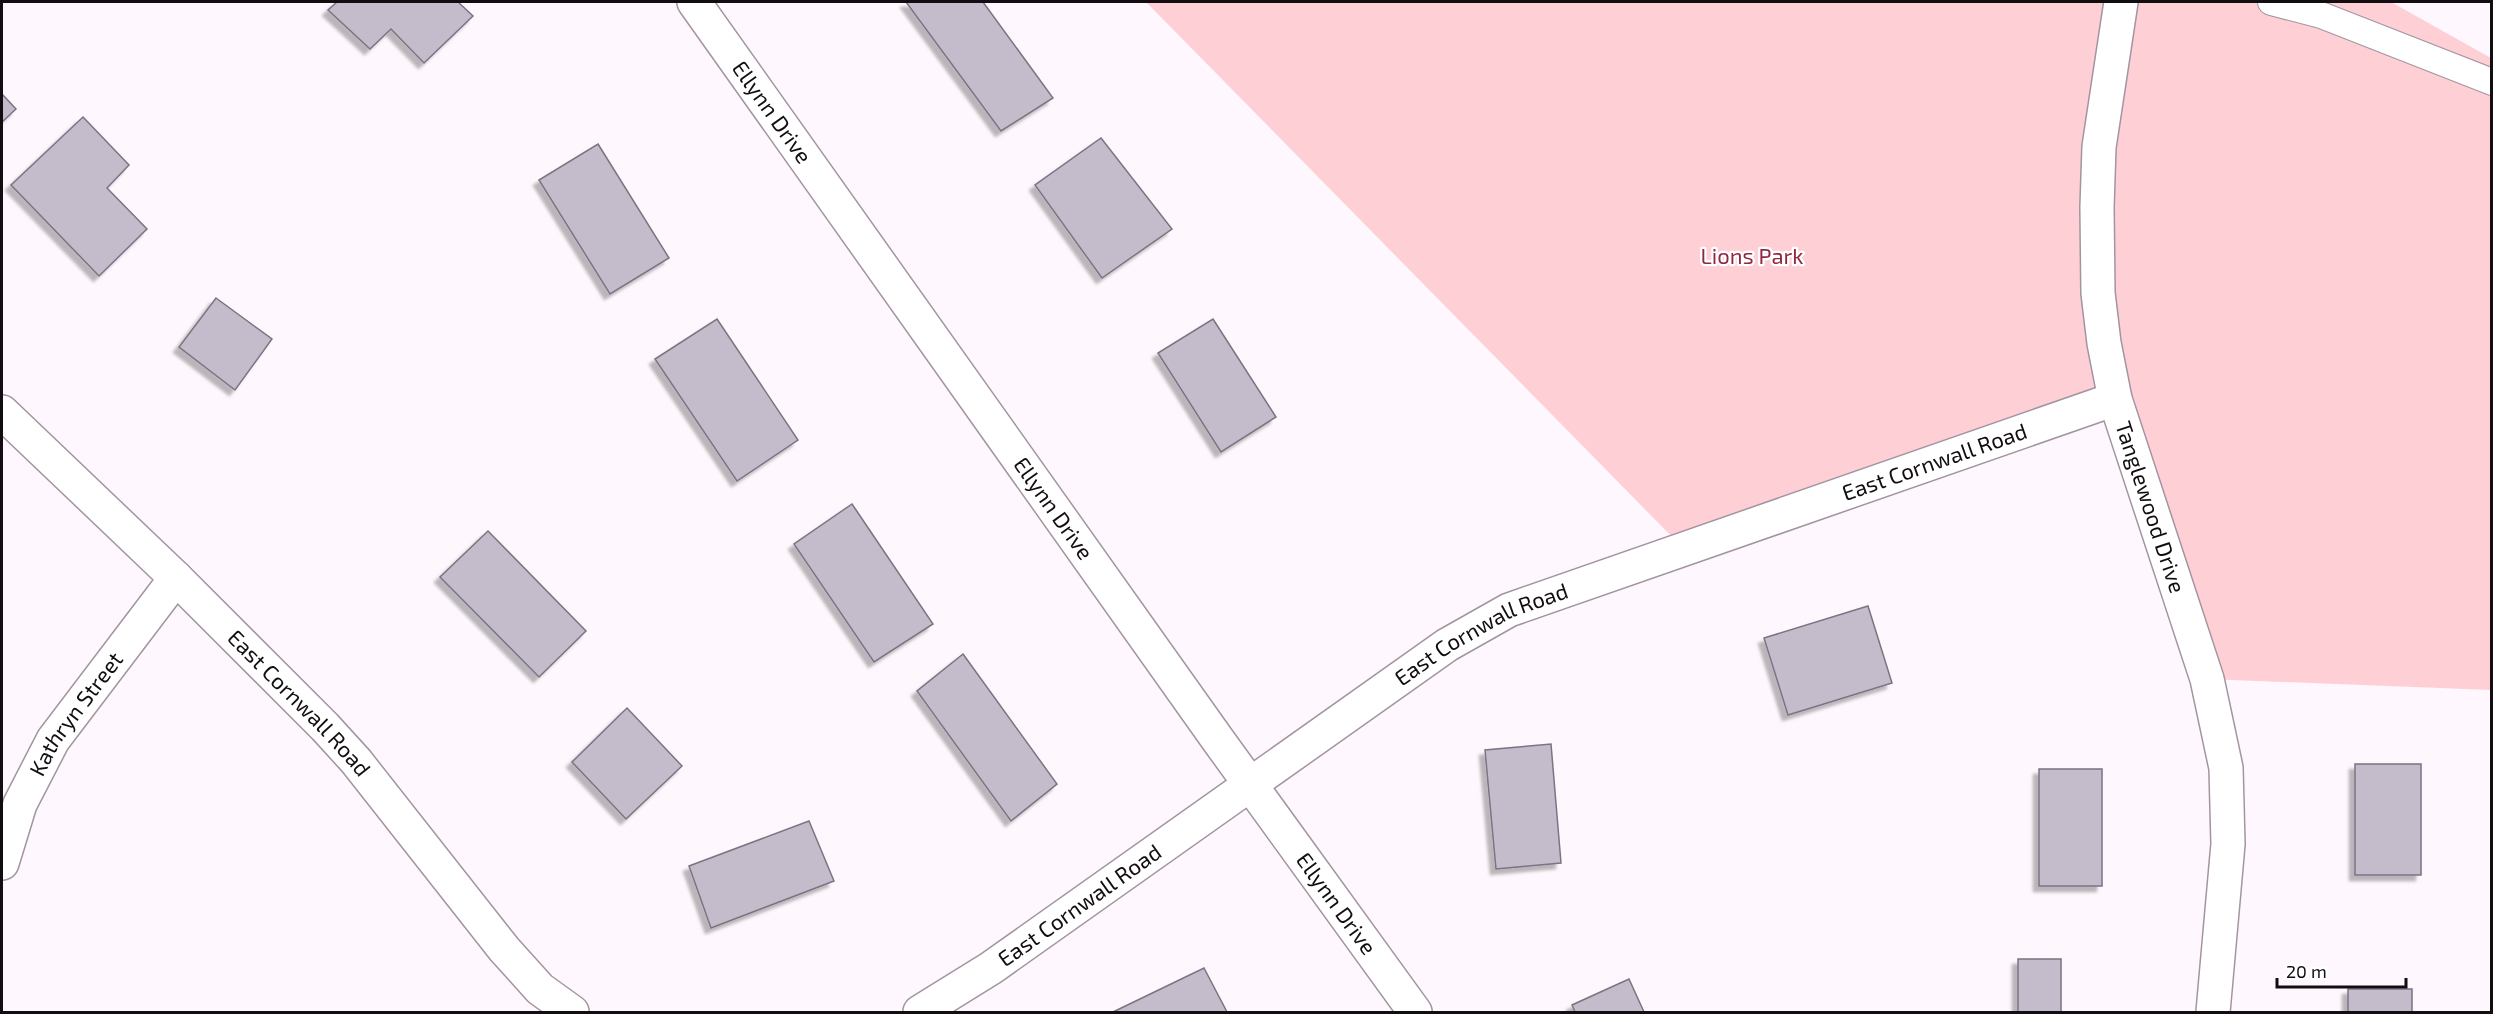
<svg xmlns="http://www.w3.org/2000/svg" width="2493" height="1014" font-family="'Exo 2',sans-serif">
	<defs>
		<filter id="shadow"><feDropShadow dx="-5.5" dy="5.5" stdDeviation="1.5" flood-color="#0004"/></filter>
	</defs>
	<rect width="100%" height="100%" fill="#fef7fd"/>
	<path fill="#fed0d6" d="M1146,2h1245l100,56v632l-284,-11 -92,-280 -432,149z"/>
	<path fill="#c4bbcb" stroke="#7c7383" stroke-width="1.5" filter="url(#shadow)" d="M337,2h121l15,14 -49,47 -33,-34 -21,20 -42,-39z
		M906,2h77l70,96 -52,33z
		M2,94l14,15 -14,13z
		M83,117l46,48 -22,23 40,41 -48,47 -88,-91z
		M1101,138l71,91 -70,49 -67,-93z
		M598,144l71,114 -59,36 -71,-114z
		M216,298l56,41 -37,51 -56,-43z
		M717,319l81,121 -61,41 -82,-122z
		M1213,319l63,98 -55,35 -63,-99z
		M852,504l81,120 -59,38 -80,-118z
		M488,531l98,100 -47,46 -99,-100z
		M1868,606l24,77 -104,32 -24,-77z
		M963,654l94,130 -46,37 -94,-130z
		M627,708l55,58 -56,53 -54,-57z
		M1551,744l10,119 -65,6 -11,-119z
		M2355,764h66v111h-66z
		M2039,769h63v117h-63z
		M809,821l25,60 -123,47 -22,-62z
		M2018,959h43v53h-43z
		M1204,968l23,44h-114z
		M1629,979l15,33h-69l-3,-7z
		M2348,989h64v23h-64z"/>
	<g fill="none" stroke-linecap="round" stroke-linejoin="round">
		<defs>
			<path id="lane" d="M2271,2l50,13 171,67"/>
			<g id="street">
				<path id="s1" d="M694,2l524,738 197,272"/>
				<path id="s2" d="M2121,2l-22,145 -2,60 1,86 6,50 11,56 92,280 19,89 2,76 -15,168"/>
				<path id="s3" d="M2,412l174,166 149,149 31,34 148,188 36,40 32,23"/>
				<path id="s4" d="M2,863l18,-59 33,-64 123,-162"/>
				<path id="s5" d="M920,1012l71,-44 456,-323 62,-35 606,-211"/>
			</g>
		</defs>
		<use href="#lane" stroke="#a394a1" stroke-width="28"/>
		<use href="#street" stroke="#a394a1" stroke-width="36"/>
		<use href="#lane" stroke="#fff" stroke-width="26"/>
		<use href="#street" stroke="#fff" stroke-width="33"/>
	</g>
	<g text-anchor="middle" stroke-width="4.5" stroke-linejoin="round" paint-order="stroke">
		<g font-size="22" fill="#120d11" stroke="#fff">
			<text dy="8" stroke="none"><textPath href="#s1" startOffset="135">Ellynn Drive</textPath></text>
			<text dy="8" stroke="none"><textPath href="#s5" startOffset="1164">East Cornwall Road</textPath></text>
			<text dy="8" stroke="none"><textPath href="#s1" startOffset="621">Ellynn Drive</textPath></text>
			<text dy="8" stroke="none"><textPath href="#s2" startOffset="514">Tanglewood Drive</textPath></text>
			<text dy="8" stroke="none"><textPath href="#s5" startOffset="678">East Cornwall Road</textPath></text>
			<text dy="8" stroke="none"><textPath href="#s3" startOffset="416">East Cornwall Road</textPath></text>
			<text dy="8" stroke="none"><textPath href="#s4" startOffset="168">Kathryn Street</textPath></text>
			<text dy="8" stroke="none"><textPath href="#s1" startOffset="1107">Ellynn Drive</textPath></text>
			<text dy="8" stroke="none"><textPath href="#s5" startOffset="192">East Cornwall Road</textPath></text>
		</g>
		<g font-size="22" fill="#922744" stroke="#fff">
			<text x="1752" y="264">Lions Park</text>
		</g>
	</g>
	<rect width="2493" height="1014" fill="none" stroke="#120d11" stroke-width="6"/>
	<path d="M2277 978v9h129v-9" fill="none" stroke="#120d11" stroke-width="3"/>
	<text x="2286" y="978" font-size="18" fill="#120d11" stroke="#ffffff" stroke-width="4.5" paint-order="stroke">20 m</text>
</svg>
